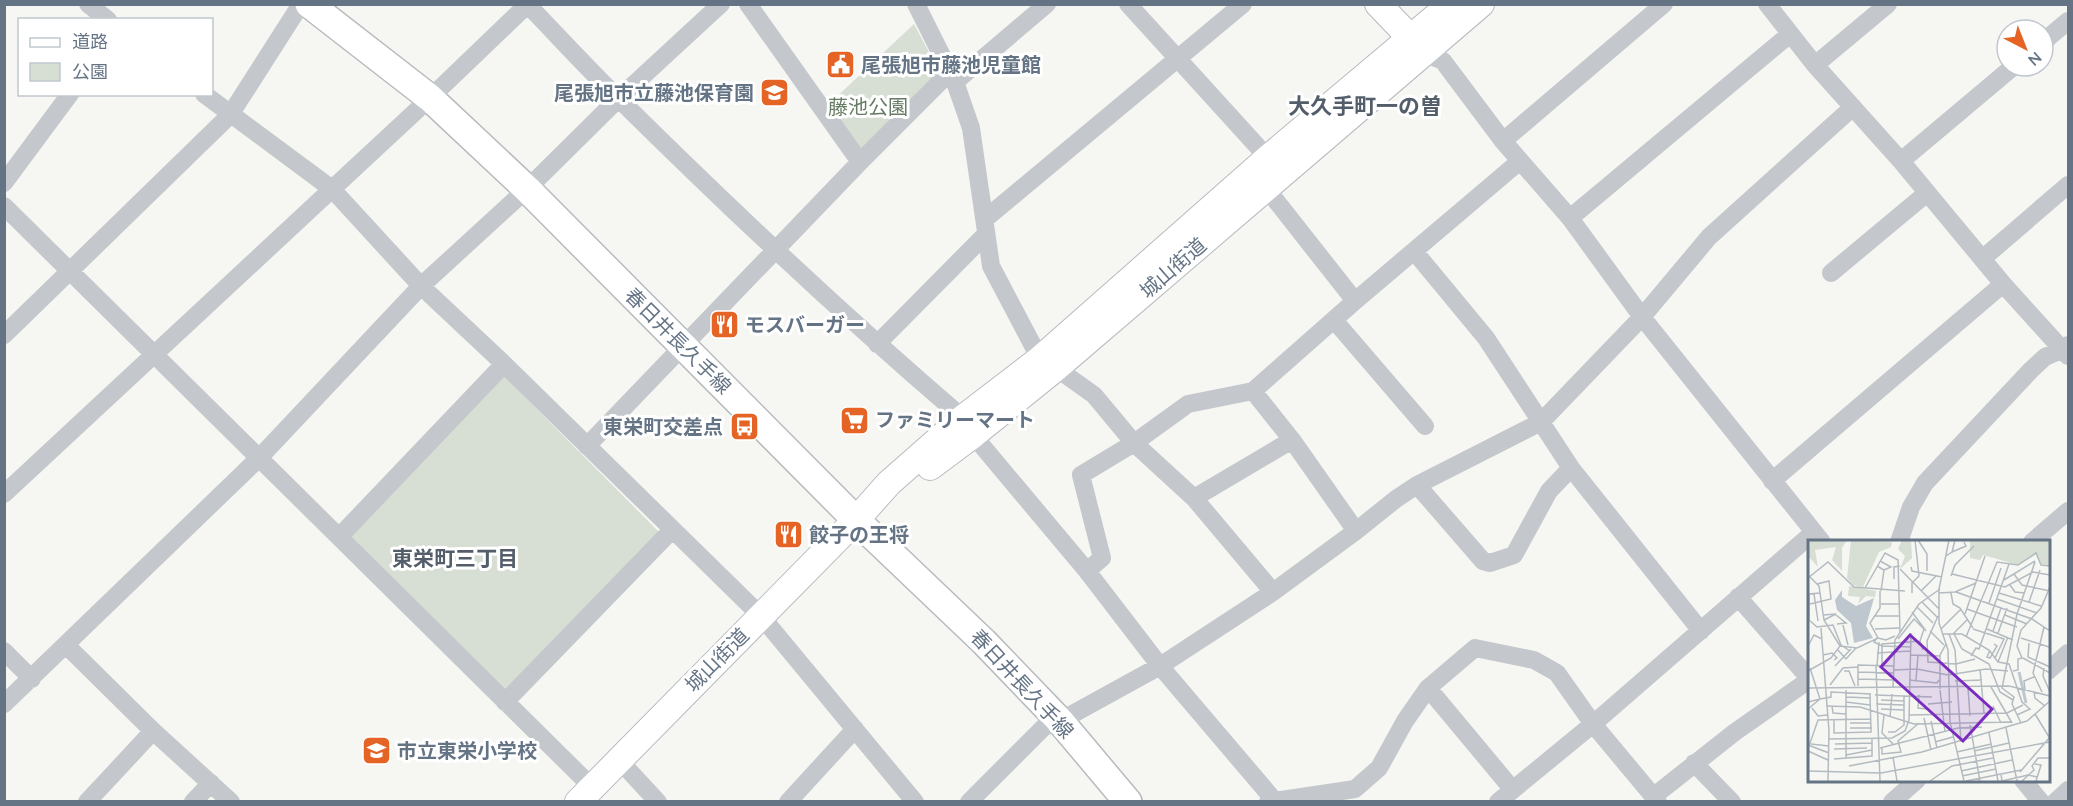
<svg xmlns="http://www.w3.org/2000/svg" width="2073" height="806" font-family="Quicksand,'Noto Sans JP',sans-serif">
	<rect width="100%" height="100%" fill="#f6f7f3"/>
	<path fill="#d7ded4" d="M914,24l26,49 -77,78 -34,-47z
		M504,376l155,156 -153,157 -156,-152z"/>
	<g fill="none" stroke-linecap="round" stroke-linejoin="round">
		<defs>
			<path id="secondary" d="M1378,4l44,46
				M930,467l43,-32 83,-67 425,-364
				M578,802l278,-282 33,-37 74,-65 77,-59 228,-201 183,-154"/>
			<path id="primary" d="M309,4l121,94 97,91 329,331 128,122 76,79 68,81"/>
		</defs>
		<use href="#secondary" stroke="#b6bbc0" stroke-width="28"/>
		<use href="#primary" stroke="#b7bbbf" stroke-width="30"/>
		<path stroke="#c4c7cb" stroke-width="18" d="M88,4l20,16
			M527,4c31,32 61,65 92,95 111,110 225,217 344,319
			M748,4l112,158
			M916,4l39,78 16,46 20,138 49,93
			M1128,4l140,154
			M1767,4l48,61 86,96 102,123 65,72
			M2043,42l25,-21
			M1424,53l19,8 60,80 67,77 72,99 180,225
			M1815,65l73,-61
			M955,82l92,-78
			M204,94l128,95 89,97 83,78 257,252 154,186
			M1503,141l161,-137
			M1901,161l113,-95
			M4,183l66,-89
			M1266,188l89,113
			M4,206l588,581
			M1570,218l220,-184
			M985,219l258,-215
			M1414,251l72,87 85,130 130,163
			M1982,259l86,-74
			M1831,273l96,-80
			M1334,320l91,106
			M4,335l226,-220 71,-111
			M877,344l109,-110
			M1056,368l38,27 40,48 60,55 79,94
			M1253,391l39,49 64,91
			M973,435l114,136 73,95 114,134 4,2
			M587,446l273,-284 90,-90
			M1772,481l231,-197
			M1417,485l66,76 7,2 24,-8 35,-64 22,-23
			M4,494l426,-396 98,-94
			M1194,498l98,-58
			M339,537l165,-173
			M1899,542l12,-35 14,-24 106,-113 14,-13 18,-8 5,-4
			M2032,542l36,-31
			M1087,571l15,-13 -21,-83 53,-32 54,-39 65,-13 102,-90 165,-140
			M1738,597l71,81
			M67,646l86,85 78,71
			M4,651l28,28
			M2048,671l20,-18
			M1428,688l85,102
			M505,702l167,-172
			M4,704l255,-246 162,-172 106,-97 91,-90 103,-95
			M619,760l39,42
			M1694,763l38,39
			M2023,780l18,22
			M1654,796l81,-64 74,-52
			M87,802l66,-71
			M193,802l18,-19
			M788,802l67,-73
			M969,802l75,-75 16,-6 100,-55 113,-74 83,-61 40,-32 21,-14 124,-63 101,-105 67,-80 144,-130
			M1268,802l87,-13 24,-21 26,-47 23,-33 47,-40 59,12 23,13 36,51 65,78
			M1498,802l95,-78 221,-192
			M1892,802l25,-22
			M2055,802l13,-12"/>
		<use href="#secondary" stroke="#fff" stroke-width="26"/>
		<use href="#primary" stroke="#fff" stroke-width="27"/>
	</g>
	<defs>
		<symbol id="civic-square" viewBox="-11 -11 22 22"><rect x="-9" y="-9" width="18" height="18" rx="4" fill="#e46325" stroke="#fff"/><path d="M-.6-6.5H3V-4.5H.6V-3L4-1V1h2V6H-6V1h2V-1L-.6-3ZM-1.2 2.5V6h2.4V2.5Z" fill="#fff"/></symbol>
		<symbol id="school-square" viewBox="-11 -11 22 22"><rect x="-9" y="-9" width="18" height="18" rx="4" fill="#e46325" stroke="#fff"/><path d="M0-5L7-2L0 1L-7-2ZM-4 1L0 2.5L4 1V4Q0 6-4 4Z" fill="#fff"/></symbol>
		<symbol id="restaurant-square" viewBox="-11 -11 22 22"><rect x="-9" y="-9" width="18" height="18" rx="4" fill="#e46325" stroke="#fff"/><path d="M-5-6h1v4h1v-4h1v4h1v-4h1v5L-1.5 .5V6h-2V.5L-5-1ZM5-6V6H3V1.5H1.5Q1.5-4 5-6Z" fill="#fff"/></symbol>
		<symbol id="supermarket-square" viewBox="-11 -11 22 22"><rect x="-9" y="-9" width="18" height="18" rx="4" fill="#e46325" stroke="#fff"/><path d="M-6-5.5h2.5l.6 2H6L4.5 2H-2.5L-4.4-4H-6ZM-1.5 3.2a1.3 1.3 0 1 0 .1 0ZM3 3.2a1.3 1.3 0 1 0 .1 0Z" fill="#fff"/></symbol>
		<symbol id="bus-square" viewBox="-11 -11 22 22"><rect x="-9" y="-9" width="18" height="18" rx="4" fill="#e46325" stroke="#fff"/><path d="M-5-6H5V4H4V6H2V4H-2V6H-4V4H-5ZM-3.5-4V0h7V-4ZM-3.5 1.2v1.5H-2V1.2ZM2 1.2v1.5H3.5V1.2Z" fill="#fff"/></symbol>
	</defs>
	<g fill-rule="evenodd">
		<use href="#civic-square" x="824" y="48" width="33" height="33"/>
		<use href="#school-square" x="758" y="76" width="33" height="33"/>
		<use href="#restaurant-square" x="708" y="308" width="33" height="33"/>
		<use href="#supermarket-square" x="838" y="404" width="33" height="33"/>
		<use href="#bus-square" x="728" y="410" width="33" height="33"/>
		<use href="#restaurant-square" x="772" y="518" width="33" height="33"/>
		<use href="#school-square" x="360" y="734" width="33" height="33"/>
	</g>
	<g text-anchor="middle" stroke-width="6" stroke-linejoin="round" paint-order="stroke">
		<g font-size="20" font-weight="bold" fill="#657485" stroke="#fff" text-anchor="start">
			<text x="861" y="72">尾張旭市藤池児童館</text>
			<text x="754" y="100" text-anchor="end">尾張旭市立藤池保育園</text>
			<text x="745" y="332">モスバーガー</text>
			<text x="875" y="427">ファミリーマート</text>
			<text x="723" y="434" text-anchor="end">東栄町交差点</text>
			<text x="809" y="542">餃子の王将</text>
			<text x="397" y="758">市立東栄小学校</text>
		</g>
		<g font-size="20" fill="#677c64" stroke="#fff">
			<text x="868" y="114">藤池公園</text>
		</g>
		<g font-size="20" fill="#657485" stroke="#fff">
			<text transform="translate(1173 268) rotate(-41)" y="7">城山街道</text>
			<text transform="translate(678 341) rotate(45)" y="7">春日井長久手線</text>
			<text transform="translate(717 660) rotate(-45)" y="7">城山街道</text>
			<text transform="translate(1022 684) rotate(47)" y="7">春日井長久手線</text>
		</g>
		<g font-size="21" font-weight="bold" fill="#535e6a" stroke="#fff">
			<text x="455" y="566">東栄町三丁目</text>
		</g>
		<g font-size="22" font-weight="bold" fill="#535e6a" stroke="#fff">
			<text x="1365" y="114">大久手町一の曽</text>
		</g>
	</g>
	<g transform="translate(1808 540)">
		<rect width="242" height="242" fill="#f6f7f3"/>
		<path d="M0,0h39l-5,8v23l-10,-11 4,-13 -21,3 3,17 -10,-11zM43,0l41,2 -1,5 -12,5 -16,35 -10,-2 -6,-7zM94,0h9l1,18 -12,11 5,-13 -7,-7zM162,0h79v25l-8,-1 -4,-10 -19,11 -35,-10 -3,5 -10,-2zM41,46l27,5 -1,6 -9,-1 -8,8 2,-7 -12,-1z" fill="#d7ded4"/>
		<path d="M34,50v7l14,9 18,-8 -8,28 7,12 -19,5 -3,-20 -14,-13 -2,-10z" fill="#bdc7cd"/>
		<path fill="none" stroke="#bdc7cd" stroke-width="3" d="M211,132l7,31"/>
		<path fill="none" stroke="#b3bbc0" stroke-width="1.5" d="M110,0l9,14v17M141,0l-10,49v34l9,27 2,72 14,59M144,12l14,-6 -2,-4M138,16l6,-4 3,-12M72,21l11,6 -7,3M69,26l7,4 -3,21M103,27l1,4 30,6M92,29l39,40M144,34l53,13 28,-15 17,3M206,34l8,11 28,6M0,35l11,11 5,34 16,26M143,36l4,-11 19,-19M0,38l20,-16 26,25 51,4M86,39v-12l6,-1M196,40l31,-19M202,45l5,7 10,1M57,48l20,-35 13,7 2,72M113,51l15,-15M148,52l76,27 18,12M104,53v-10l7,-7 -4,-36M131,53l16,-1 21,-9M143,53l2,11 7,4 13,20M191,53l42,13M6,54l4,27M189,59l40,14M114,62l15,15M221,62l11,-32M181,63l12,-35M2,64l21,-5 -2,-18 -12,3M73,64h19M109,67l16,16M159,69l50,18M104,72l14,19M157,74l20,-58M15,75l13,-1 -12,6M28,75l10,8 -9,1M197,75l22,9M67,76h25M130,76l-11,25 1,21 28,2 19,-5M1,80l8,7 16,-2 8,20 9,6M1,80v-26l11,-1M35,85l5,20M13,88l8,103 -1,50M67,89l24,-1M133,89l20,-20M165,89l31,10 -9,19M179,89l26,11M122,91l14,14M185,91l8,-23M190,93l9,-25M135,94h19l27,16 9,12 11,2 13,38 8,7 -13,6M141,94l6,16 6,92M145,94l15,-15M146,94l8,15 27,15 11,28 13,8M158,97l31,-75 21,3 18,-12 5,12 9,1M69,98l-3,4 8,4 29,1M70,98l-8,-15 10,-15v-17M213,98l28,9M90,99l16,-20 10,10 -4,12 3,9M221,103l-1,14 22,10M0,106l6,-11 8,4M29,109l9,10 10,-11M182,110l-3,7 3,1 7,-12 -3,-2M69,113l33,-2M15,115l9,-2 5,5 -3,2M102,115l30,1M163,116l5,-8 3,1 30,-85M215,118l27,15M190,122l10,-25M27,126l16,-17M68,126l4,115M69,126l2,-24M74,126v-22l38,-3M236,128l-1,8 7,16M172,129l4,44M86,130l23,-1 31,6 38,-6 22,2M0,131l23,-13 9,-12 17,2 21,-10 8,2 9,-4M36,131h5l6,15M205,131l5,-1v-11l4,-1 -5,-12 4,-16 20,-22 9,-21M50,132l36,1M50,139l35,1M101,140l28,3 2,-3M108,140l2,-25M147,141l27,-1M22,145l13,-17 15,-1M50,146v-21l36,1M85,147l2,-47 24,-36 21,-15M183,147l21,36M0,148l201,-2 41,10M160,148l2,28M132,149v-34l6,-11M132,150l5,42M217,150l-1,-9 10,-4M226,152l1,6 10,8M234,152l-9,-19 11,-46M67,155l57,2M111,155l-1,13 9,1M38,157l24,1M73,160l23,1M0,162l12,-3 -10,-31M38,162l24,3M68,164l28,1M120,164l24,-2M18,166l34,1 54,17 98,-2M24,166l1,7 13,1M185,166l8,17M4,168l6,8 9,-1M0,169l12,-10 11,-2v-5l40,2M73,169l23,1M227,174l14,23M76,175l-2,18 12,12M101,175l98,-2 16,-8M82,177l2,-23M116,178l7,32M26,180v13l37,-1 -1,-38M123,181l6,27M42,183h21M213,183l-9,-19 2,-7 -12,-9 15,-74 18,-52M162,185l10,56M42,188h22M198,188l11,53M80,192h7l9,-7v-29M181,193l9,48M21,199l63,-1 13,-7 4,-11 2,-87M127,202l18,-5M3,204l18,2M27,204l37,-1M0,205l21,8M1,206l9,-26 53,-1M72,208l78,-20 24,-1M74,208v6l19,-2 -3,-11 21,-18M26,209l33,-1M0,211l20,9M166,211l35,-8M149,212l34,-8M38,215l26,-5M85,217l4,24M26,219l38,-3v-18M38,219v-69M227,224l6,1 -5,16M41,226l73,-14 91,-27 14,-4 23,-20M0,231l73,2 169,-31M153,231l51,-11M212,232l30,-35M193,234l1,7 26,-6 9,2M154,236l34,-7M122,241l22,-15 41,-8M158,241l55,-11M214,241l12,-11 -2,-4 6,-8h12"/>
		<path fill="#7b2cbf" fill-opacity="0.15" stroke="#7b2cbf" stroke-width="3" d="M102,95l82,74 -29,32 -82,-74z"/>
		<rect width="242" height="242" fill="none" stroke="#657485" stroke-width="3"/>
	</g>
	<rect width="2073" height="806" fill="none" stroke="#657485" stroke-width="12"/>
	<rect x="18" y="18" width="195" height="78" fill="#ffffff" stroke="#c1c7ce" stroke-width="1.5"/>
	<rect x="30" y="38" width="30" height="9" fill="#ffffff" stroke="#c1c7ce" stroke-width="1.5"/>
	<text x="72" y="48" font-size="18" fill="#657485">道路</text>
	<rect x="30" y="63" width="30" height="18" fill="#d7ded4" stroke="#c1c7ce" stroke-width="1.5"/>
	<text x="72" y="78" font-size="18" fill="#657485">公園</text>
	<g transform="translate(2025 48) rotate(138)"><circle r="28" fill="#ffffff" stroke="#c1c7ce" stroke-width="1.5"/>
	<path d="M0-4.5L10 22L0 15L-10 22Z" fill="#e46325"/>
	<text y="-9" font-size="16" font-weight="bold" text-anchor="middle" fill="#657485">N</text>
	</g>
</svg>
